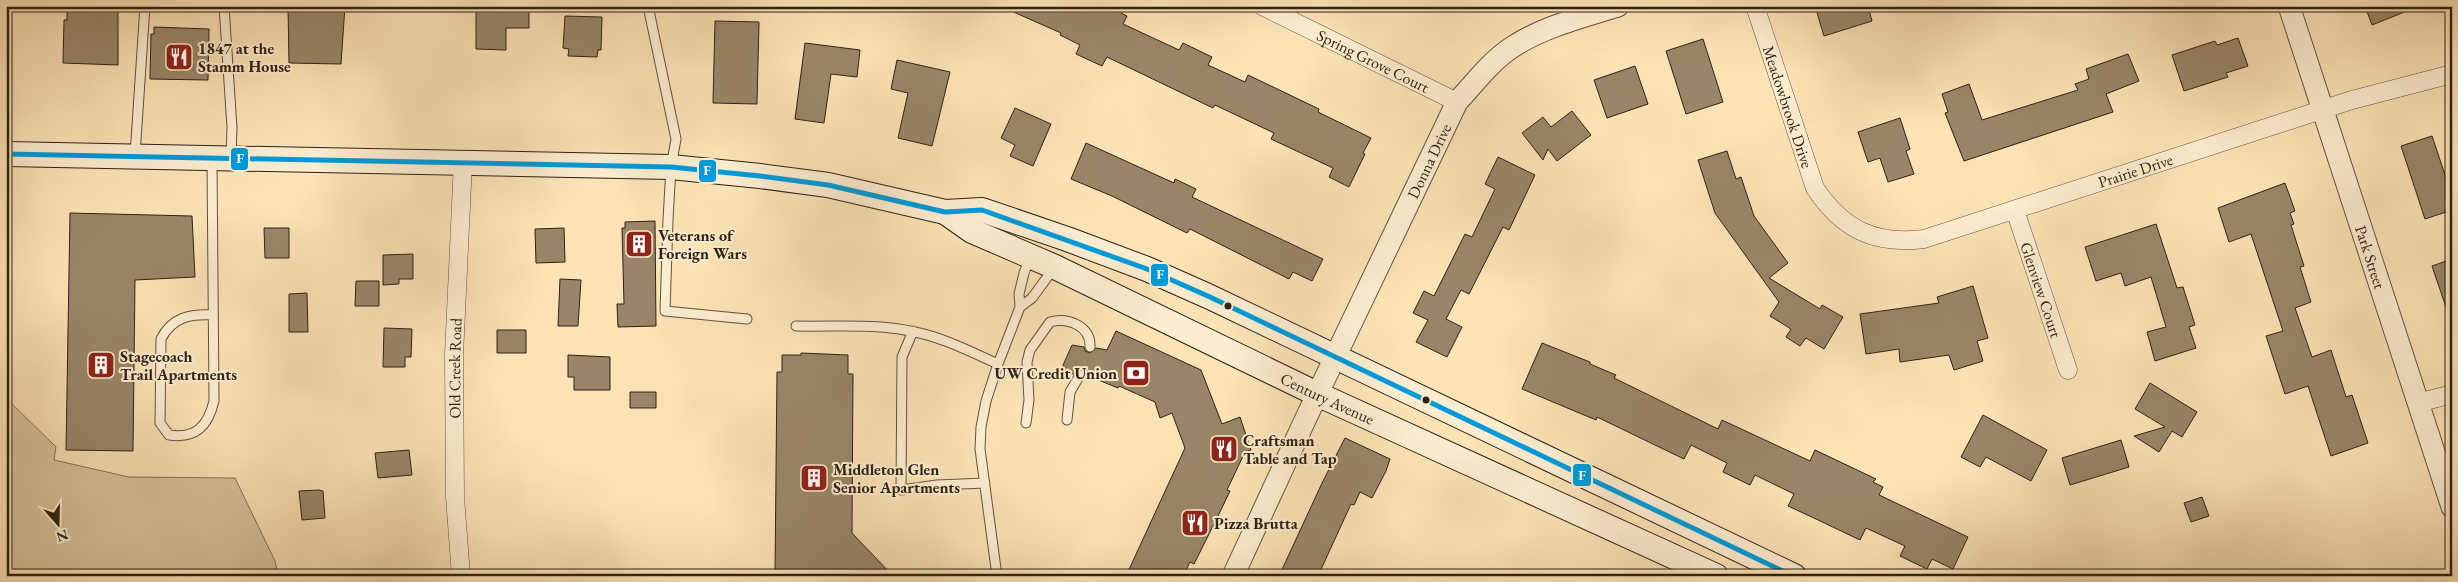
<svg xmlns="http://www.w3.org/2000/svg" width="2458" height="582" font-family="'EB Garamond',serif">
	<rect width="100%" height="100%" fill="#fbe3b6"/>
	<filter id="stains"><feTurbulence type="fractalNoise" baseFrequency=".004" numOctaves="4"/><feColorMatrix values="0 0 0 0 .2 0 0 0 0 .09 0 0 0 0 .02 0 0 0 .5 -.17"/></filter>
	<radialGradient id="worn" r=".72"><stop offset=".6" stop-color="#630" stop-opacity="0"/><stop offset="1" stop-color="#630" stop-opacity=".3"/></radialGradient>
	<path fill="#d8c29a" stroke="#847257" d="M6,398l50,49 -2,13 75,17 106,1 40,83 3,15h-272z"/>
	<path fill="#998668" stroke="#2f2114" d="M67,6h51v59l-55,-2 1,-43h3z
		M288,6h57l-4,58 -52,-1z
		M494,6h35v22h-23v22l-30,-1v-39h18z
		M1000,6h84l12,6 3,-6h8l20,10 -4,8 56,26 4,-7 29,14 -4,8 37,17 3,-7 71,34 -1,3 53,26 -8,15 2,1 -16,33 -20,-10 4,-9 -62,-29 3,-6 -59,-28 -2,3 -106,-51 -5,9 -26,-12 4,-9 -20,-10 1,-2z
		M1815,6h53l4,15 -48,15z
		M2365,6h52v1l-45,18z
		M565,16l37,1 -1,33h-3l-1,7 -29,-1 1,-7 -6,-1z
		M715,21l44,1 -2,82 -44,-1z
		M154,27l55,2 -1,51 -58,-1 1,-45h3z
		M2238,38l10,28 -22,7 2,4 -44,14 -12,-36 43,-14 2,4z
		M1703,39l20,63 -37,12 -20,-63z
		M805,43l55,7 -3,27 -26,-3 -7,49 -29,-4z
		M2128,54l11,27 -33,13 7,18 -149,49 -19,-48 3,-1 -6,-18 27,-10 13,36 96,-30 -3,-6 14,-5 -3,-10z
		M897,60l53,12 -18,74 -34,-8 10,-45 -17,-4z
		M1635,66l13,38 -41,14 -13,-38z
		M1015,108l36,16 -18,42 -23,-10 5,-11 -14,-7z
		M1572,111l19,24 -34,26 -9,-12 -5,11 -21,-27 21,-16 8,10z
		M1900,118l10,31 -4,2 8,23 -26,8 -8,-24 -12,4 -10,-30z
		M2432,136l20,60v14l-27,9 -24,-73z
		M1086,143l88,40 1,-4 21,10 -4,8 131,62 -11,22 -19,-9 -4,7 -99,-50 -3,4 -75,-37 -41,-17z
		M1727,151l9,28 5,-2 13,39 34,47 -19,15 51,31 2,-4 21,12 -19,32 -18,-11 -6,8 -14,-9 5,-8 -21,-13 9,-14 -64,-89 -17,-53z
		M1498,157l37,18 -26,55 -6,-3 -34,67 -8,-4 -15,29 16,8 -15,30 -31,-15 12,-22 -15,-7 11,-22 10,5 31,-62 7,3 23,-48 -10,-5z
		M2285,183l10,28 -5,2 4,11 -3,1 13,41 -4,1 11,35 -16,6 17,49 19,-7 15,47 6,-2 16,48 -37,13 -23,-70 -23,8 -19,-58 17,-5 -32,-97 -22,8 -11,-34z
		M70,213l122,3 3,61 -60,3 -2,171 -67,-1z
		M655,221l1,105 -38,1 -1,-23h7l-2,-76h3v-6z
		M2156,224l21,64 6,-1 12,38 -6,2 7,21 -41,13 -8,-29 19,-5 -15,-50 -26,9 -4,-13 -25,8 -11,-34z
		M264,228h25v30h-24z
		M564,228l1,34 -29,1 -1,-34z
		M413,254v25h-14v5l-16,1v-30z
		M2452,259v56l-3,1 -17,-50z
		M560,279l21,1 -3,46h-20z
		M356,281h23v25h-24z
		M1973,286l15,52 -11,3 6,20 -29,9 -5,-15 -49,7 -1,-13 -33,5 -6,-40 79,-11 -2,-6z
		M307,293l1,39h-19v-38z
		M384,328l28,1 -1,28h-6v10h-22z
		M497,330h29v23h-29z
		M1116,331l85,39 21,54 18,-7 11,33 -6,2 -18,38 3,1 -12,25 -24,48 -4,-2 -7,14h-57l59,-128 -13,-35 -12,5 -5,-16 -36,-16 -1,2 -32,-13 -3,-6h-6l-3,5 -14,-2 12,-27 12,2 1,4 5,2 6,-5 11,2z
		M1542,343l48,19v2l26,11 -2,3 104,51 4,-9 88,41 5,-11 61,29 -3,3 10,5 -4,8 89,42 -15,32 -21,-10 -5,10 -27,-13 5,-10 -39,-18 -6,12 -44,-21 -28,-13 6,-12 -39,-19 -5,10 -27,-13 4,-9 -36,-18 -7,14 -87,-42 -1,3 -74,-31z
		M801,353l47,2v19h5l-1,159 41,43h-118l2,-204h5v-17h19z
		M568,355l42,2v33h-36v-13h-6z
		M2150,383l47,29 -15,25 -10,-6 -13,21 -25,-16 31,-9 -30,-18z
		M630,392h26v16h-26z
		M1983,415l64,35 -16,31 -45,-24 -6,10 -19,-10z
		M1345,438l45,21 -4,12 -14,27 -12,-6 -6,13 -3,-1 -33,72h-39l44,-95z
		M2121,440l8,27 -59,18 -8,-27z
		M409,450l3,25 -34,3 -3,-25z
		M319,490l4,1 2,27 -23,2 -3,-29z
		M2202,497l7,19 -18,6 -7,-19z"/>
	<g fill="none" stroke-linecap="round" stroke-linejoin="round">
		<defs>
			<path id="service" d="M224,6l8,122 -1,29
				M648,6l28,133 -5,28 -3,53 -3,91 82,8
				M135,155l10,-149
				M212,160l2,241c-6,25 -18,38 -45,34l-9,-12 1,-84c11,-22 29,-25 51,-24
				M1020,307l12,-9 22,-30
				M796,326c39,1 81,-3 119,6 29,6 56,20 83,32
				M913,331l-11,26 -1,133 36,-5 48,-2
				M1067,420l3,-28 10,-17
				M1026,423l3,-23 -2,-38 3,-12 20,-28c18,-5 41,4 40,25
				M997,576l-17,-127 1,-22 5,-26 12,-37 22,-57 -1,-13 5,-21 6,-15"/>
			<g id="minor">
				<path id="s1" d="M1262,6l195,96"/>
				<path id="s2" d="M1755,6l60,182c27,41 59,57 109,51l428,-139 100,-26"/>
				<path id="s3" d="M2015,210l53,160"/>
				<path d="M2418,403l34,-9"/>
				<path id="s4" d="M461,576l-6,-79 -1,-142 9,-193"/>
			</g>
			<g id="tertiary">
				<path id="s5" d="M2289,6l163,501"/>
				<path id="s6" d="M1233,576l73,-158 151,-316c17,-18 33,-40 54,-54 31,-21 72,-31 107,-42"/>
			</g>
			<g id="secondary">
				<path d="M6,154l665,13 89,9 68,9 117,27 37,-2 85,29 80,30 63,28 584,279"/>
				<path id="s7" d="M945,212l27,19 83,36 262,127 399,182"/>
			</g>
		</defs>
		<use href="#service" stroke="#62523c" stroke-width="11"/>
		<use href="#minor" stroke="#62523c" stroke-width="19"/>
		<use href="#tertiary" stroke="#62523c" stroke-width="23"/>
		<use href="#secondary" stroke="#2f2114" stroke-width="26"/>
		<use href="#service" stroke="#fcedd0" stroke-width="9"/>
		<use href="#minor" stroke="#fcedd0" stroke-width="18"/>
		<use href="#tertiary" stroke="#fcedd0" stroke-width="21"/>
		<use href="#secondary" stroke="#fcedd0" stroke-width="24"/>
		<defs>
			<path id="bus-1" d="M6,154l665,13 89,9 68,9 117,27 37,-2 165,59 63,28 583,279"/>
		</defs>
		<use href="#bus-1" stroke="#fcedd0" stroke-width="9"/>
		<use href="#bus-1" stroke="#009ada" stroke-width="5"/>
	</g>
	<defs>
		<symbol id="restaurant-square" viewBox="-11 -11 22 22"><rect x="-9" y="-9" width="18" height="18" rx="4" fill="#8f2418" stroke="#fcedd0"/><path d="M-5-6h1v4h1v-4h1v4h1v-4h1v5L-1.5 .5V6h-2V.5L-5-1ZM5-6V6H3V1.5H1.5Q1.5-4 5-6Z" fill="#fff"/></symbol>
		<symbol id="building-square" viewBox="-11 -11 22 22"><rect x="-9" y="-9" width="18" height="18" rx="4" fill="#8f2418" stroke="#fcedd0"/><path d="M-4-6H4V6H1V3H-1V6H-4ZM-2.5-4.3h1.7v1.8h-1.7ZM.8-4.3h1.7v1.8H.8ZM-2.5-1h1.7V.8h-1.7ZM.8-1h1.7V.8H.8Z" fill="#fff"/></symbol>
		<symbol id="bank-square" viewBox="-11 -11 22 22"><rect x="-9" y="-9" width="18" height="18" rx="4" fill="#8f2418" stroke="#fcedd0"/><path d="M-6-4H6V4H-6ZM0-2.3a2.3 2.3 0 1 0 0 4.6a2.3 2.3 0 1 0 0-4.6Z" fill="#fff"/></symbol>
	</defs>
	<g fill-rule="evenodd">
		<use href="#restaurant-square" x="163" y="41" width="32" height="32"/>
		<use href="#building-square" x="623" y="228" width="32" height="32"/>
		<use href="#building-square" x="85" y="349" width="32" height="32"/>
		<use href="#bank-square" x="1120" y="357" width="32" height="32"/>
		<use href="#restaurant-square" x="1208" y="433" width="32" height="32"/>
		<use href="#building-square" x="798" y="462" width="32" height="32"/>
		<use href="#restaurant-square" x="1179" y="507" width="32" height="32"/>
	</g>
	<g fill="#2f2114" stroke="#fcedd0" stroke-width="2">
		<circle cx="1228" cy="306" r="4.5"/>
		<circle cx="1426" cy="400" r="4.5"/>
	</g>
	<g text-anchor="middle" stroke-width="4" stroke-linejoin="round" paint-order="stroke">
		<g font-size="16" font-weight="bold" fill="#2f2114" stroke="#fcedd0" text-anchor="start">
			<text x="198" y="54">1847 at the<tspan x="198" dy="18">Stamm House</tspan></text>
			<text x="658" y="241">Veterans of<tspan x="658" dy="18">Foreign Wars</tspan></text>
			<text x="120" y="362">Stagecoach<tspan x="120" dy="18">Trail Apartments</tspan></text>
			<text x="1117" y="379" text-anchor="end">UW Credit Union</text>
			<text x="1243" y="446">Craftsman<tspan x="1243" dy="18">Table and Tap</tspan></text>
			<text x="833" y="475">Middleton Glen<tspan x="833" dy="18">Senior Apartments</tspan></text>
			<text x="1214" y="529">Pizza Brutta</text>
		</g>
		<g font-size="16" fill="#2f2114" stroke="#fcedd0">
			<text dy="6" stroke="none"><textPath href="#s1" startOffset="124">Spring Grove Court</textPath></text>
			<text dy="6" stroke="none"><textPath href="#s2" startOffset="106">Meadowbrook Drive</textPath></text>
			<text dy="6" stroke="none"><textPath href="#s6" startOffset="459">Donna Drive</textPath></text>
			<text dy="6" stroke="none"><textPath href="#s2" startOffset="542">Prairie Drive</textPath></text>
			<text dy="6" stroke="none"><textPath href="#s5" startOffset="264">Park Street</textPath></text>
			<text dy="6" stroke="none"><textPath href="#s3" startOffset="84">Glenview Court</textPath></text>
			<text dy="6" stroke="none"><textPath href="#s4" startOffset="208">Old Creek Road</textPath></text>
			<text dy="6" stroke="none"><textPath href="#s7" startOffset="426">Century Avenue</textPath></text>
		</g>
	</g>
	<g stroke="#fcedd0" stroke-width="2">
		<rect x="230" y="147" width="19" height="24" rx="5" fill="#009ada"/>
		<rect x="698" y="159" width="19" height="24" rx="5" fill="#009ada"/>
		<rect x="1150" y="263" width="19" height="24" rx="5" fill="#009ada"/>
		<rect x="1572" y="463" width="20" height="24" rx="5" fill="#009ada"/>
	</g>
	<g font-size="14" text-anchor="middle" font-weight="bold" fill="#fff">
		<text x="240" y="163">F</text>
		<text x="707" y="175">F</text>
		<text x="1160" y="279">F</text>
		<text x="1582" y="480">F</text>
	</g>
	<rect width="2458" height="582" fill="none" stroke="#fbe3b6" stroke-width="25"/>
	<rect x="8" y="8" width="2443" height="567" fill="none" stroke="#2f2114" stroke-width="2.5"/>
	<rect x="12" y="12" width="2433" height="557" fill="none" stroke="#2f2114"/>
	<g transform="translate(58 524) rotate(160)" stroke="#fcedd0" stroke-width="4" paint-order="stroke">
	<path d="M0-4L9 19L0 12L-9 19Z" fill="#2f2114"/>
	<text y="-8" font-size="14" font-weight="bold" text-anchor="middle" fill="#2f2114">N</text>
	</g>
	<rect width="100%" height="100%" filter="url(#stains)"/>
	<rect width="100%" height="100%" fill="url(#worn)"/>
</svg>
